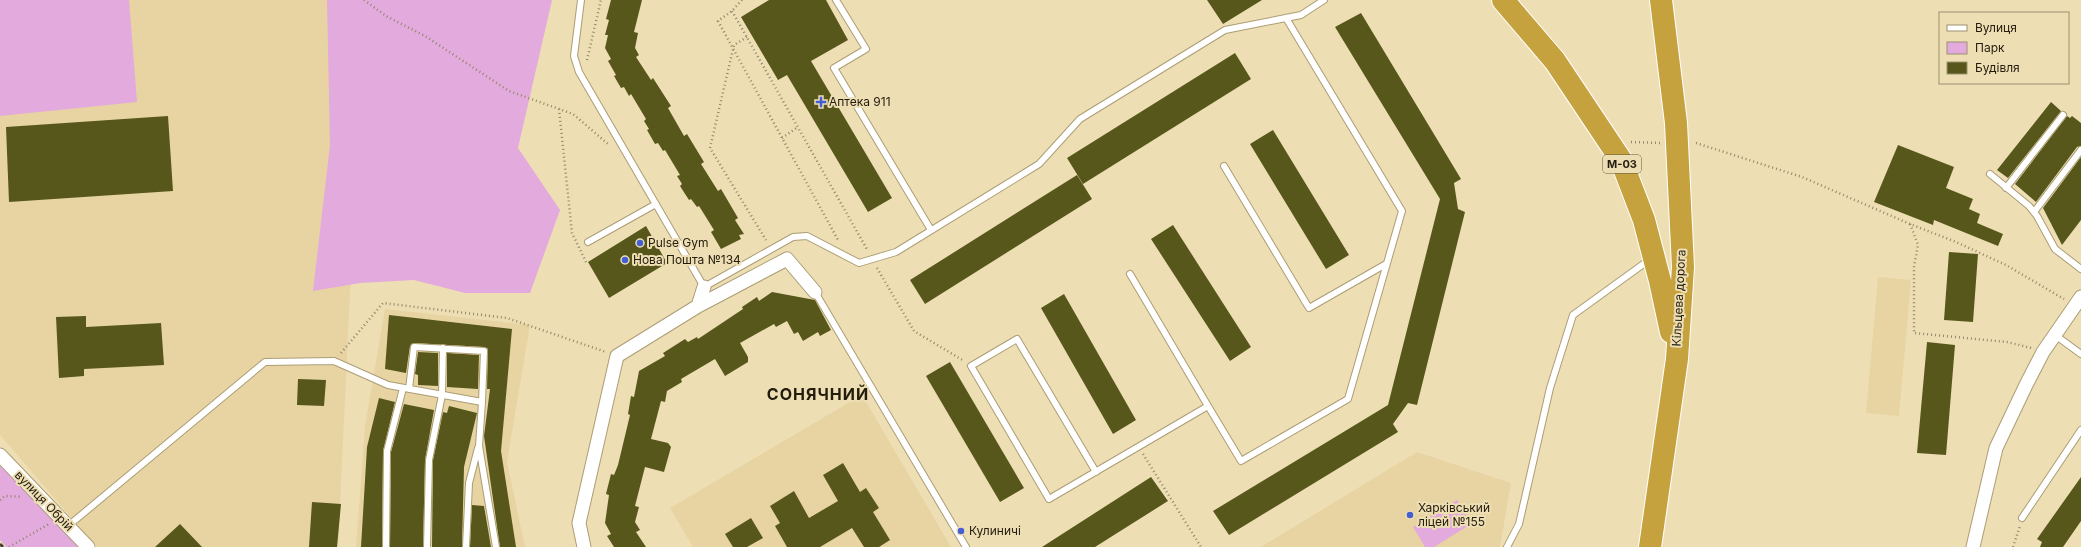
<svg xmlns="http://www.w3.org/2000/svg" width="2081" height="547" font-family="Inter,sans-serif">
	<rect width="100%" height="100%" fill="#eedeb4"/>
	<path fill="#e7d4a2" d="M0,0h344l8,249 -14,298h-241l-97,-112z
		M1878,277l33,3 -12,136 -33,-3z
		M385,309l145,16 -23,137 18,85h-169l9,-121z
		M862,395l89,152h-258l-23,-39z
		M1417,452l94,31 -11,64h-239z"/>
	<path fill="#e2aadd" d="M0,0h129l8,102 -137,14z
		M327,0h225l-34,148 42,62 -30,83h-65l-51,-13 -54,3 -47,8 17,-146z
		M0,463l84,84h-78l-6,-7z
		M1457,500l14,24 -37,23h-9l-12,-20z"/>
	<path fill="#57571b" d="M611,0h31l-8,32 4,1 -3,15 4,7 -3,2 15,23 2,-2 18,28 -3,2 16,28 3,-2 17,28 -3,2 17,27 3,-2 17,29 -3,2 9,14 -5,1 2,4 -20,10 -10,-17 3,-2 -15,-24 -2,1 -6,-8 -2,1 -9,-14 2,-2 -5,-8 3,-1 -15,-25 -2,1 -5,-8 -3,1 -8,-14 2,-1 -5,-8 2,-2 -15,-25 -2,2 -5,-9 -3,1 -7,-12 2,-1 -8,-14 3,-2 -6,-11 3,-13h-3l4,-15 -3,-1z
		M769,0h57l22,40 -37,21 81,137 -24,14 -81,-137 -9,5 -37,-63z
		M1207,0h55l-39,24z
		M1361,13l100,166 -7,4 4,26 7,3 -48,193 -9,-2 -15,21 5,8 -169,103 -16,-24 175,-106 52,-206 -105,-172z
		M1235,53l16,26 -168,105 -16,-26z
		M2051,102l10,9 -53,67 -11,-8z
		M168,116l5,75 -164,11 -3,-75z
		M2067,116l3,2 2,-2 9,7v23l-4,1 -41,55 -21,-18z
		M1273,130l76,125 -23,14 -76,-125z
		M1898,145l56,22 -8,21 27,11 -4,10 11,5 -3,9 26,11 -5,12 -64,-26 -1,5 -59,-23z
		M2081,157v63l-19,25 -19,-37z
		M1077,175l15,24 -167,105 -15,-24z
		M1173,225l78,122 -21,14 -79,-122z
		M646,226l21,37 -58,35 -21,-36z
		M1949,252l29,2 -5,68 -29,-2z
		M772,292l43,8 16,30 -11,6 -2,-4 -15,9 -5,-9 -4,2 -7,-13 -11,6 -2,-3 -34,19 8,14v5l-23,14 -10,-17 -34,20 1,3 -15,9 -2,11 -4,-1 -10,38 17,4 3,4 -7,25 -19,-5 -10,39 4,1 -4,15 5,8 -4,2 10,15h-32l-7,-11 4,-2 -6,-11 4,-28 -3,-1 5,-20 3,1 4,-10 12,-50 -2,-1 3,-18 3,1 5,-26 26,-15 -2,-3 22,-14 3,3 9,-5 1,2 45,-30 -1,-2 15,-10 2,4z
		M1064,294l72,126 -23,14 -72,-126z
		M389,315l123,14 -11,122 15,96h-16l-6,-41 -10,-70 6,-47h-3l1,-40 -4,-2 -70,-4 -4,3 -4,27 -21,-4z
		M86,316v11l75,-4 3,42 -80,4v7l-25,2 -3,-61z
		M1927,342l28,3 -9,110 -29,-2z
		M418,352l20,1v33l-20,-1v-10l-3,-1z
		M447,353l32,2 -1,34 -31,-2z
		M950,362l74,126 -24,14 -74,-126z
		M298,379l28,1 -2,26 -27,-1z
		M379,398l16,4 -12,49 -1,96h-21l6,-100z
		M404,404l30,6 -9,50 -2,87h-33l1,-95z
		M449,406l28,7 -13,54 -2,80h-30l1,-87 10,-48 4,1z
		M843,463l17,29 6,-4 13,20 -6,4 17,28 -11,7h-15l-12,-19 -32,19h-33l-12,-21 5,-3 -10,-17 24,-15 15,27 29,-17 -15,-26z
		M1151,477l17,24 -73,46h-53z
		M2081,477v44l-18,26h-23l2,-5 -5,-3z
		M312,502l29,2 -4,43h-28z
		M472,505l12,1 7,41h-21z
		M751,518l12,20 -16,9h-14l-8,-13z
		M180,524l22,23h-47z"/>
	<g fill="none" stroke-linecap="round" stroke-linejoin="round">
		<defs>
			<path id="lane" d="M581,0l-7,56 5,16 125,215 89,-50 14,-1 52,27 37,-11 143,-88 41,-45 145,-89 76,-15 23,-15
				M836,0l30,49 -32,19 97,162
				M1224,166l85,142 77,-44
				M1990,174l39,32 8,10 18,33 26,20
				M2006,188l57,-73
				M2034,212l47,-62
				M588,242l68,-38
				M1130,274l78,132
				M815,292l151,255
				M2055,335l26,19
				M482,402l-3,44 17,101
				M1096,472l-79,-133 -46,27 78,133 159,-93 33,55 107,-62 54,-188 -116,-193
				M2022,518l59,-88
				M68,526l197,-164 69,-1 54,24 94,17 2,-51 -70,-4 -5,42
				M386,547l1,-96 16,-63
				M427,547l2,-87 13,-65 1,-47
				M466,547l3,-64 9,-35
				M1507,547l12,-23 31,-136 23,-73 76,-55"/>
			<path id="street" d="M698,306l89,-47 28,33
				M0,455l88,92
				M584,547l-5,-24 38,-167 81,-50 6,-19
				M1973,547l23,-99 30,-63 17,-33 38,-55"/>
			<path id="highway" d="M1503,0l52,61 66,99 23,60 16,61 11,51
				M1650,547l27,-188 6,-92 -7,-144 -15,-123"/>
		</defs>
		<use href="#lane" stroke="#ac9d75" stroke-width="8"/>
		<use href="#street" stroke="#ac9d75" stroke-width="15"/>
		<use href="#highway" stroke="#fff" stroke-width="24"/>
		<path stroke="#938769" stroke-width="2.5" stroke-dasharray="1 3" stroke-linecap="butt" d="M364,0l22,16 39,20 84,55 64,23 35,30
			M742,0l-10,11 -14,10 120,219
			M732,11l136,240
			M747,37l-13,8 -24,103 56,92
			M587,60l14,-60
			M559,109l13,124 15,31
			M782,138l16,-11
			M1631,142l29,1
			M1696,143l106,34 108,47 46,18 50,23 58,34
			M1910,224l8,21 -4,21v67l93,9 24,6
			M877,268l37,63 50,30
			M341,353l42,-50 124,15 99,34
			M1143,454l58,93
			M0,500l5,-4 17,1
			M9,547l40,-23
			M2013,547l7,-21"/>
		<use href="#lane" stroke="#fff" stroke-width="6"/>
		<use href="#street" stroke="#fff" stroke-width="13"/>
		<use href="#highway" stroke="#c5a23d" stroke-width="22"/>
		<path stroke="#48402b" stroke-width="3" stroke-dasharray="8 4" stroke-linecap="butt" d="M0,544l3,3"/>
	</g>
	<g fill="#445fd2" stroke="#eedeb4" stroke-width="1.5">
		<path d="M819 96h4v4h4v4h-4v4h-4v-4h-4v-4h4z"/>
		<circle cx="640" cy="243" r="4"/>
		<circle cx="625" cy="260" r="4"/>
		<circle cx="1410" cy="515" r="4"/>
		<circle cx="961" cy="531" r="4"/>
	</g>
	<g text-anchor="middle" stroke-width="4" stroke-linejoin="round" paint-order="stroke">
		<rect fill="#eedeb4" stroke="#5f563e" stroke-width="1" x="1603" y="155" width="38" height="18" rx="3"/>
		<g font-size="11" font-weight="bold" fill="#221c0c">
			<text x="1622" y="168">М-03</text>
		</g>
		<g font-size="12" fill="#221c0c" stroke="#eedeb4" text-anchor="start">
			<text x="829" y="106">Аптека 911</text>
			<text x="648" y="247">Pulse Gym</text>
			<text x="633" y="264">Нова Пошта №134</text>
			<text x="1418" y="512">Харківський<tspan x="1418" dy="14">ліцей №155</tspan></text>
			<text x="969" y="535">Кулиничі</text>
		</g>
		<g font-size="12" fill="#221c0c" stroke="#eedeb4">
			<text transform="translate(1679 298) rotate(-87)" y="4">Кільцева дорога</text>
			<text transform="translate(44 501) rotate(46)" y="4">вулиця Обрій</text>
		</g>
		<g font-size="16" font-weight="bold" letter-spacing="1" fill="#221c0c" stroke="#eedeb4">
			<text x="818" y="400">СОНЯЧНИЙ</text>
		</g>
	</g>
	<rect x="1939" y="12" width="130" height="72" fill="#eedeb4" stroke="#9c9071"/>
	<rect x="1947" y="25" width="20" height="6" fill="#ffffff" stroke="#9c9071"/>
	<text x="1975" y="32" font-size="12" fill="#221c0c">Вулиця</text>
	<rect x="1947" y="42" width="20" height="12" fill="#e2aadd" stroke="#9c9071"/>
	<text x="1975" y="52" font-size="12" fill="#221c0c">Парк</text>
	<rect x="1947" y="62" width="20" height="12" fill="#57571b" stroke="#9c9071"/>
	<text x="1975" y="72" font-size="12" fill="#221c0c">Будівля</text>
</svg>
